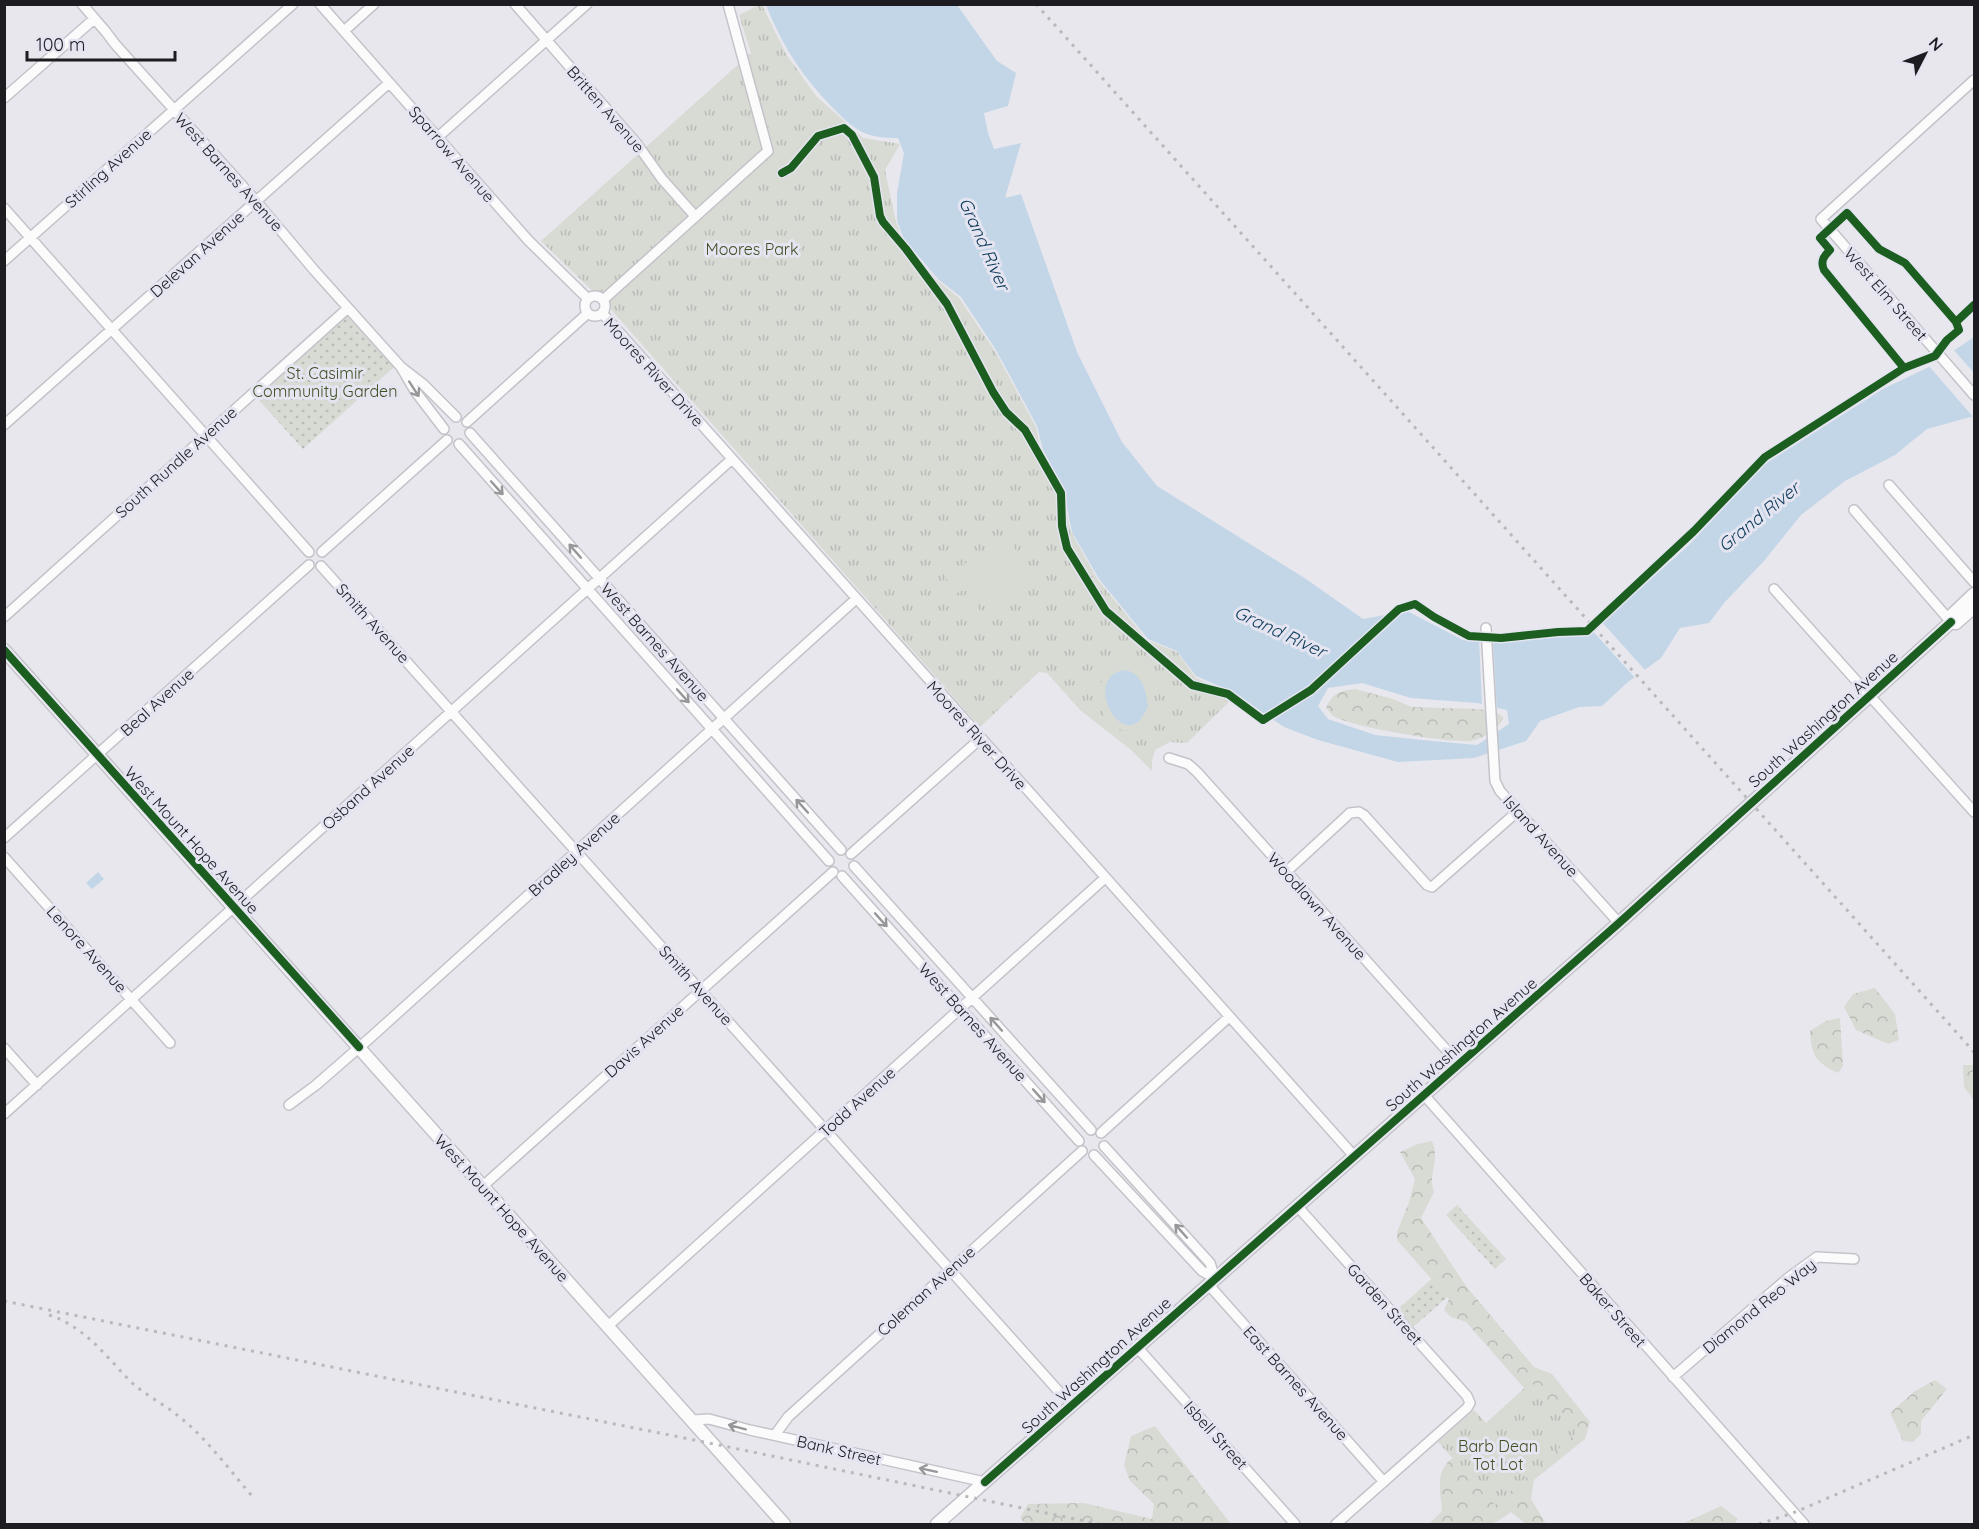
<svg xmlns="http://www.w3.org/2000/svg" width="1979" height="1529" font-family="Quicksand,sans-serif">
	<defs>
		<pattern id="grass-dots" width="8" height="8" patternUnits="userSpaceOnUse" patternTransform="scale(1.5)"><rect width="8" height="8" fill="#d7dbd4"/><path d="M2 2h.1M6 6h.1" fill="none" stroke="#b8bbb6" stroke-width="1.8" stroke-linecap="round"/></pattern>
		<pattern id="forest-crowns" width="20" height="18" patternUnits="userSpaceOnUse" patternTransform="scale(1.5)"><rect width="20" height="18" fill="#d7dbd4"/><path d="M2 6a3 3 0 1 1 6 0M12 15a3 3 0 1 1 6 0" fill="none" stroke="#b8bbb6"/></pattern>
		<pattern id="park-tufts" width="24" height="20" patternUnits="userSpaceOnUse" patternTransform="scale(1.5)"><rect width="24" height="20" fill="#d7dbd4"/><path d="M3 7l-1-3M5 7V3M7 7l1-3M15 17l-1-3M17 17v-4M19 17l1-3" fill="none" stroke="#b8bbb6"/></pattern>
	</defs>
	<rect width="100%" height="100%" fill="#e8e7ee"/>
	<path fill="url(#grass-dots)" d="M347,316l47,51 -91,82 -46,-51z
		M1457,1205l49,54 -11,10 -49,-54z
		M1436,1275l16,18 -39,34 -15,-18z"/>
	<path fill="url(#forest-crowns)" d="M1355,689l38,10 19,8 67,2 17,3 8,6c-7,11 -20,21 -34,23 -19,2 -123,-14 -138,-26 -2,-2 -4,-5 -6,-7 7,-15 13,-17 29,-19z
		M1875,988l20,26 4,26 -11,4 -32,-14 -12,-23 9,-13z
		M1840,1018l3,48 -5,7c-22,-10 -27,-19 -28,-42l16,-10z
		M1963,1065h11v35l-10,-13z
		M1432,1141c9,22 -5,31 2,51l-13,26 45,68 68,81 18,7 38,48 -5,17 -51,41 -3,19 15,25h-20l-15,-12 -13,9 -8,3h-61l13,-13c-2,-23 -8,-44 16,-56l104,-24 -96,-109 -15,-5 -7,-7 5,-11 -52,-59v-8l12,-30 6,-23 -15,-27 18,-8z
		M1935,1380l12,9 -26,32v13l-8,8 -10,-1 -13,-28 25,-22z
		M1155,1426l76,98h-205l-6,-6 8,-14 56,-1 68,16 2,-15 -24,-23 -6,-16 7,-29z
		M1721,1506l17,13 -4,5h-52z"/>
	<path fill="url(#park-tufts)" d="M759,5h3l24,49 30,42 47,42 37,6 -15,26 11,52 7,18 34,40 22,18 36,53 41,76 5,24 20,36 10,45 27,48 49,60 30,12 19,26 40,17 -49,48 -17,-1 -15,8 -3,11v10l-21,-21 -51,-40 -33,-37 -8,-1 -59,55 -373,-422 -66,-64 210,-188 -12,-38z
		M1531,1382l46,50 -82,73 -57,-63 36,-32 12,13z"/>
	<path fill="#d7dbd4" d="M1008,537l26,43 -44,27 -26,-43z
		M956,570l11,18 -12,6 -10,-18z
		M969,593l11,18 -11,6 -11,-18z
		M1126,662c23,9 29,32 27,55 -50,48 -77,-49 -27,-55z"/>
	<path fill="#c2d6e7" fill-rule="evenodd" d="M766,5h191l40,56 19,12 -8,33 -24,7 4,20 6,16 27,-6 -16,55 16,-4 56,158 45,90 35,44 149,93 57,40 44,-8 56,29 18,2 19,-1 51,-7 23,3 15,-3 100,-89 76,-81 118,-75 48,-23 43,-29v79l-47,13 -32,26 -50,26 -44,34 -37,46 -40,42 -15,20 -29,5 -19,30 -33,24 -26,24 -23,1 -39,14 -14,20 -52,17 -76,4 -80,-22 -34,-13 -51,-35 -37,-16 -19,-25 -29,-12 -49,-60 -27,-47 -9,-45 -20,-37 -6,-24 -41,-76 -35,-53 -23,-18 -34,-40 -7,-18v-28l7,-40 -6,-15c-12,0 -26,-1 -36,-6 -13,-7 -22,-17 -32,-27 -30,-32 -48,-60 -64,-100zM1362,683l49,15 66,5 30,7 2,14 -32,21 -45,-4 -57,-6 -47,-16 -10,-13 10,-18z
		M1125,670c17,3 21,21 23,36 -21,56 -70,-29 -23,-36z
		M98,872l6,7 -12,10 -6,-6z"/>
	<path fill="#e8e7ee" d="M1952,348l22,25v45l-46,-53z
		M1600,620l47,52 -11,7 -45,-50z
		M1479,638l14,1 4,71 -15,-3z"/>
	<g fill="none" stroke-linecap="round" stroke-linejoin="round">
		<defs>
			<path id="minor" d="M82,4l24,28 9,12 141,157 58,69 87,97
				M320,4l208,236 60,59
				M515,4l122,140 25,35 33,37
				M344,31l30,-27
				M1974,80l-153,139 153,176
				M4,98l90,-79
				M438,137l149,-133
				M4,208l305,344
				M4,261l289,-257
				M585 306a10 10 0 1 1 20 0a10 10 0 1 1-20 0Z
				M603,300l165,-149 -40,-147
				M602,313l752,843
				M467,422l121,-109
				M4,425l385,-342
				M444,429l-29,-38 -14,-24 22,17 33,33
				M470,433l371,417
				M459,444l370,417
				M1889,485l85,97
				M1854,510l97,112
				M322,552l125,-112
				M321,566l741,829 11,8
				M1774,589l200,223
				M4,617l344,-309
				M1486,628l9,153 5,10 119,132
				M1169,758l19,6 9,8 262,292
				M4,838l305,-273
				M851,854l129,-115
				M4,857l166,186
				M854,866l237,264
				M1286,872l64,-59 9,-1 5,3 63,70 5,2 86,-76
				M842,876l237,265
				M4,1048l33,37
				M1424,1095l380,429
				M289,1105l27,-20 54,-47 486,-439
				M4,1114l728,-655
				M1101,1133l128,-116
				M1104,1146l106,117 5,15
				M1094,1155l108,116 13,7
				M483,1186l350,-314
				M1298,1207l169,189 3,7 -3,5 -131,116
				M1208,1284l176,198
				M608,1326l497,-448
				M1137,1347l158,177
				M1673,1377l115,-99 29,-21 37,2
				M693,1420l16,-1 41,11 235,52
				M775,1435l13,-18 294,-266"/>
			<path id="tertiary" d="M1974,594l-21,20 -3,3 1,5 5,1 18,-16
				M4,650l780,874
				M937,1524l682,-601 332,-301"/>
		</defs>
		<use href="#minor" stroke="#c4c3c9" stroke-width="12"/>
		<use href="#tertiary" stroke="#c4c3c9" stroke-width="15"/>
		<use href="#minor" stroke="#fcfbfc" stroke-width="9"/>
		<use href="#tertiary" stroke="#fcfbfc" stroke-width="12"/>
		<path stroke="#b9b9bb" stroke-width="3" stroke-dasharray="3 6" stroke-linecap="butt" d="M1036,4l938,1048
			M4,1301l710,143 385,80
			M49,1315c36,12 56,40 81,66 16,15 36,24 52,38 27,22 48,52 71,78
			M1759,1524l34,-11 181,-78"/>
		<defs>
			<path id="cycleway" d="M782,173l9,-5 27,-32 26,-8 8,7 22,42 6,39 3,6 23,27 41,55 46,88 13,20 19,18 36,63 1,33 5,22 39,63 86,74 36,9 35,26 48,-30 88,-81 16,-5 19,13 35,19 32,2 57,-6 29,-1 107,-100 71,-74 139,-89 31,-12 12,-16 12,-10 -3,-8 18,-17
				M1904,368l-80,-98c-4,-9 0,-14 6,-20l-10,-12 27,-25 32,36 26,14 51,59
				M4,650l355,397
				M985,1482l634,-559 332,-301"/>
		</defs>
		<use href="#cycleway" stroke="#e5e4f1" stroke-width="11"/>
		<use href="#cycleway" stroke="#1b5e20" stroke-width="8"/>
	</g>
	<defs><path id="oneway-shaft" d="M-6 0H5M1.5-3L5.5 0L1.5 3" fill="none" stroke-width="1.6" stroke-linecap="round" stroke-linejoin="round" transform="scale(1.5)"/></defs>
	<g stroke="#979799">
		<use href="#oneway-shaft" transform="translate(414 389) rotate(57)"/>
		<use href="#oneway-shaft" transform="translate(497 488) rotate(48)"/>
		<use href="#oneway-shaft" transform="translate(575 551) rotate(-131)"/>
		<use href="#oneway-shaft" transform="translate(683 696) rotate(48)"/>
		<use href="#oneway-shaft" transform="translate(802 806) rotate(-132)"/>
		<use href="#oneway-shaft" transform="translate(881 920) rotate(48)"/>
		<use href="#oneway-shaft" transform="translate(996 1024) rotate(-132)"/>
		<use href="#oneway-shaft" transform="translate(1039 1096) rotate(48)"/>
		<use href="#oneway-shaft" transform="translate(1181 1231) rotate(-132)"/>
		<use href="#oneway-shaft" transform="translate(737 1427) rotate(-165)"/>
		<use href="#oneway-shaft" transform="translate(928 1470) rotate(-168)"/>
	</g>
	<g text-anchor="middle" stroke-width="6" stroke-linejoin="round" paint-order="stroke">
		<g font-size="16" fill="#1c1c21" stroke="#e5e4f1">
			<text transform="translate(606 109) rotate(49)" y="6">Britten Avenue</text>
			<text transform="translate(452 154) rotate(49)" y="6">Sparrow Avenue</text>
			<text transform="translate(108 168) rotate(-42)" y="6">Stirling Avenue</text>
			<text transform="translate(229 172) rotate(48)" y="6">West Barnes Avenue</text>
			<text transform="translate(197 254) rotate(-42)" y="6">Delevan Avenue</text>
			<text transform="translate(1886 294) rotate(49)" y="6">West Elm Street</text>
			<text transform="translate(654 372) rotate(48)" y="6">Moores River Drive</text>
			<text transform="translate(176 462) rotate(-42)" y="6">South Rundle Avenue</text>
			<text transform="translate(373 623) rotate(48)" y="6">Smith Avenue</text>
			<text transform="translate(655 642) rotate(48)" y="6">West Barnes Avenue</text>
			<text transform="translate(157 702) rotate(-42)" y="6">Beal Avenue</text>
			<text transform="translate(1823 719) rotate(-42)" y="6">South Washington Avenue</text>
			<text transform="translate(977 735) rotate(48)" y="6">Moores River Drive</text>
			<text transform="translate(368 787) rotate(-42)" y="6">Osband Avenue</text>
			<text transform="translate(1541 836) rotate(48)" y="6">Island Avenue</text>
			<text transform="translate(192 840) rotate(48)" y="6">West Mount Hope Avenue</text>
			<text transform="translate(574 854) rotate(-42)" y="6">Bradley Avenue</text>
			<text transform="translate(1317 906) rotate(48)" y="6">Woodlawn Avenue</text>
			<text transform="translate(87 949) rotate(48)" y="6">Lenore Avenue</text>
			<text transform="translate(696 985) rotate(48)" y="6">Smith Avenue</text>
			<text transform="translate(973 1022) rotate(48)" y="6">West Barnes Avenue</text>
			<text transform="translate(644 1041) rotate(-42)" y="6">Davis Avenue</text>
			<text transform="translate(1461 1044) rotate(-41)" y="6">South Washington Avenue</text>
			<text transform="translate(857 1102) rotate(-42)" y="6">Todd Avenue</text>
			<text transform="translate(502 1208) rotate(48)" y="6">West Mount Hope Avenue</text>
			<text transform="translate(926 1291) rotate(-42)" y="6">Coleman Avenue</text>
			<text transform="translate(1385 1304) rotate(48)" y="6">Garden Street</text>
			<text transform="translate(1759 1306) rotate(-39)" y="6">Diamond Reo Way</text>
			<text transform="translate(1613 1310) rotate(49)" y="6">Baker Street</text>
			<text transform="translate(1096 1365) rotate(-42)" y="6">South Washington Avenue</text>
			<text transform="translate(1296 1383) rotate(48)" y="6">East Barnes Avenue</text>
			<text transform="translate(1216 1435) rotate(48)" y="6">Isbell Street</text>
			<text transform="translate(839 1450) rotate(13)" y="6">Bank Street</text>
		</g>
		<g font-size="16" fill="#3e4f21" stroke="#e5e4f1">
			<text x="752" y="255">Moores Park</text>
			<text x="325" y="379">St. Casimir<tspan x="325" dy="18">Community Garden</tspan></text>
			<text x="1498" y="1452">Barb Dean<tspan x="1498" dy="18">Tot Lot</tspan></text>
		</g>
		<g font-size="18" font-style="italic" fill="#0c3b5a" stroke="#e5e4f1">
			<text transform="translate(984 244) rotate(66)" y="6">Grand River</text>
			<text transform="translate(1759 517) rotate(-39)" y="6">Grand River</text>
			<text transform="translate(1280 632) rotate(25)" y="6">Grand River</text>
		</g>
	</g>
	<rect width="1979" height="1529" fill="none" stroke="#1c1c21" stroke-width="12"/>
	<g transform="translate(1925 54) rotate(48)" stroke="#e5e4f1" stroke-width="4.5" paint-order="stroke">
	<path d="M0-4.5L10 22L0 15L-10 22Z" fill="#1c1c21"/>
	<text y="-9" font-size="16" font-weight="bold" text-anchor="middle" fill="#1c1c21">N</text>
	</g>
	<path d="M27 51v9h148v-9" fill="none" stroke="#1c1c21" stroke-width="3"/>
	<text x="36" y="51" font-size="18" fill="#1c1c21" stroke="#e5e4f1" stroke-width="4.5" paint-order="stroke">100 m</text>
</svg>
